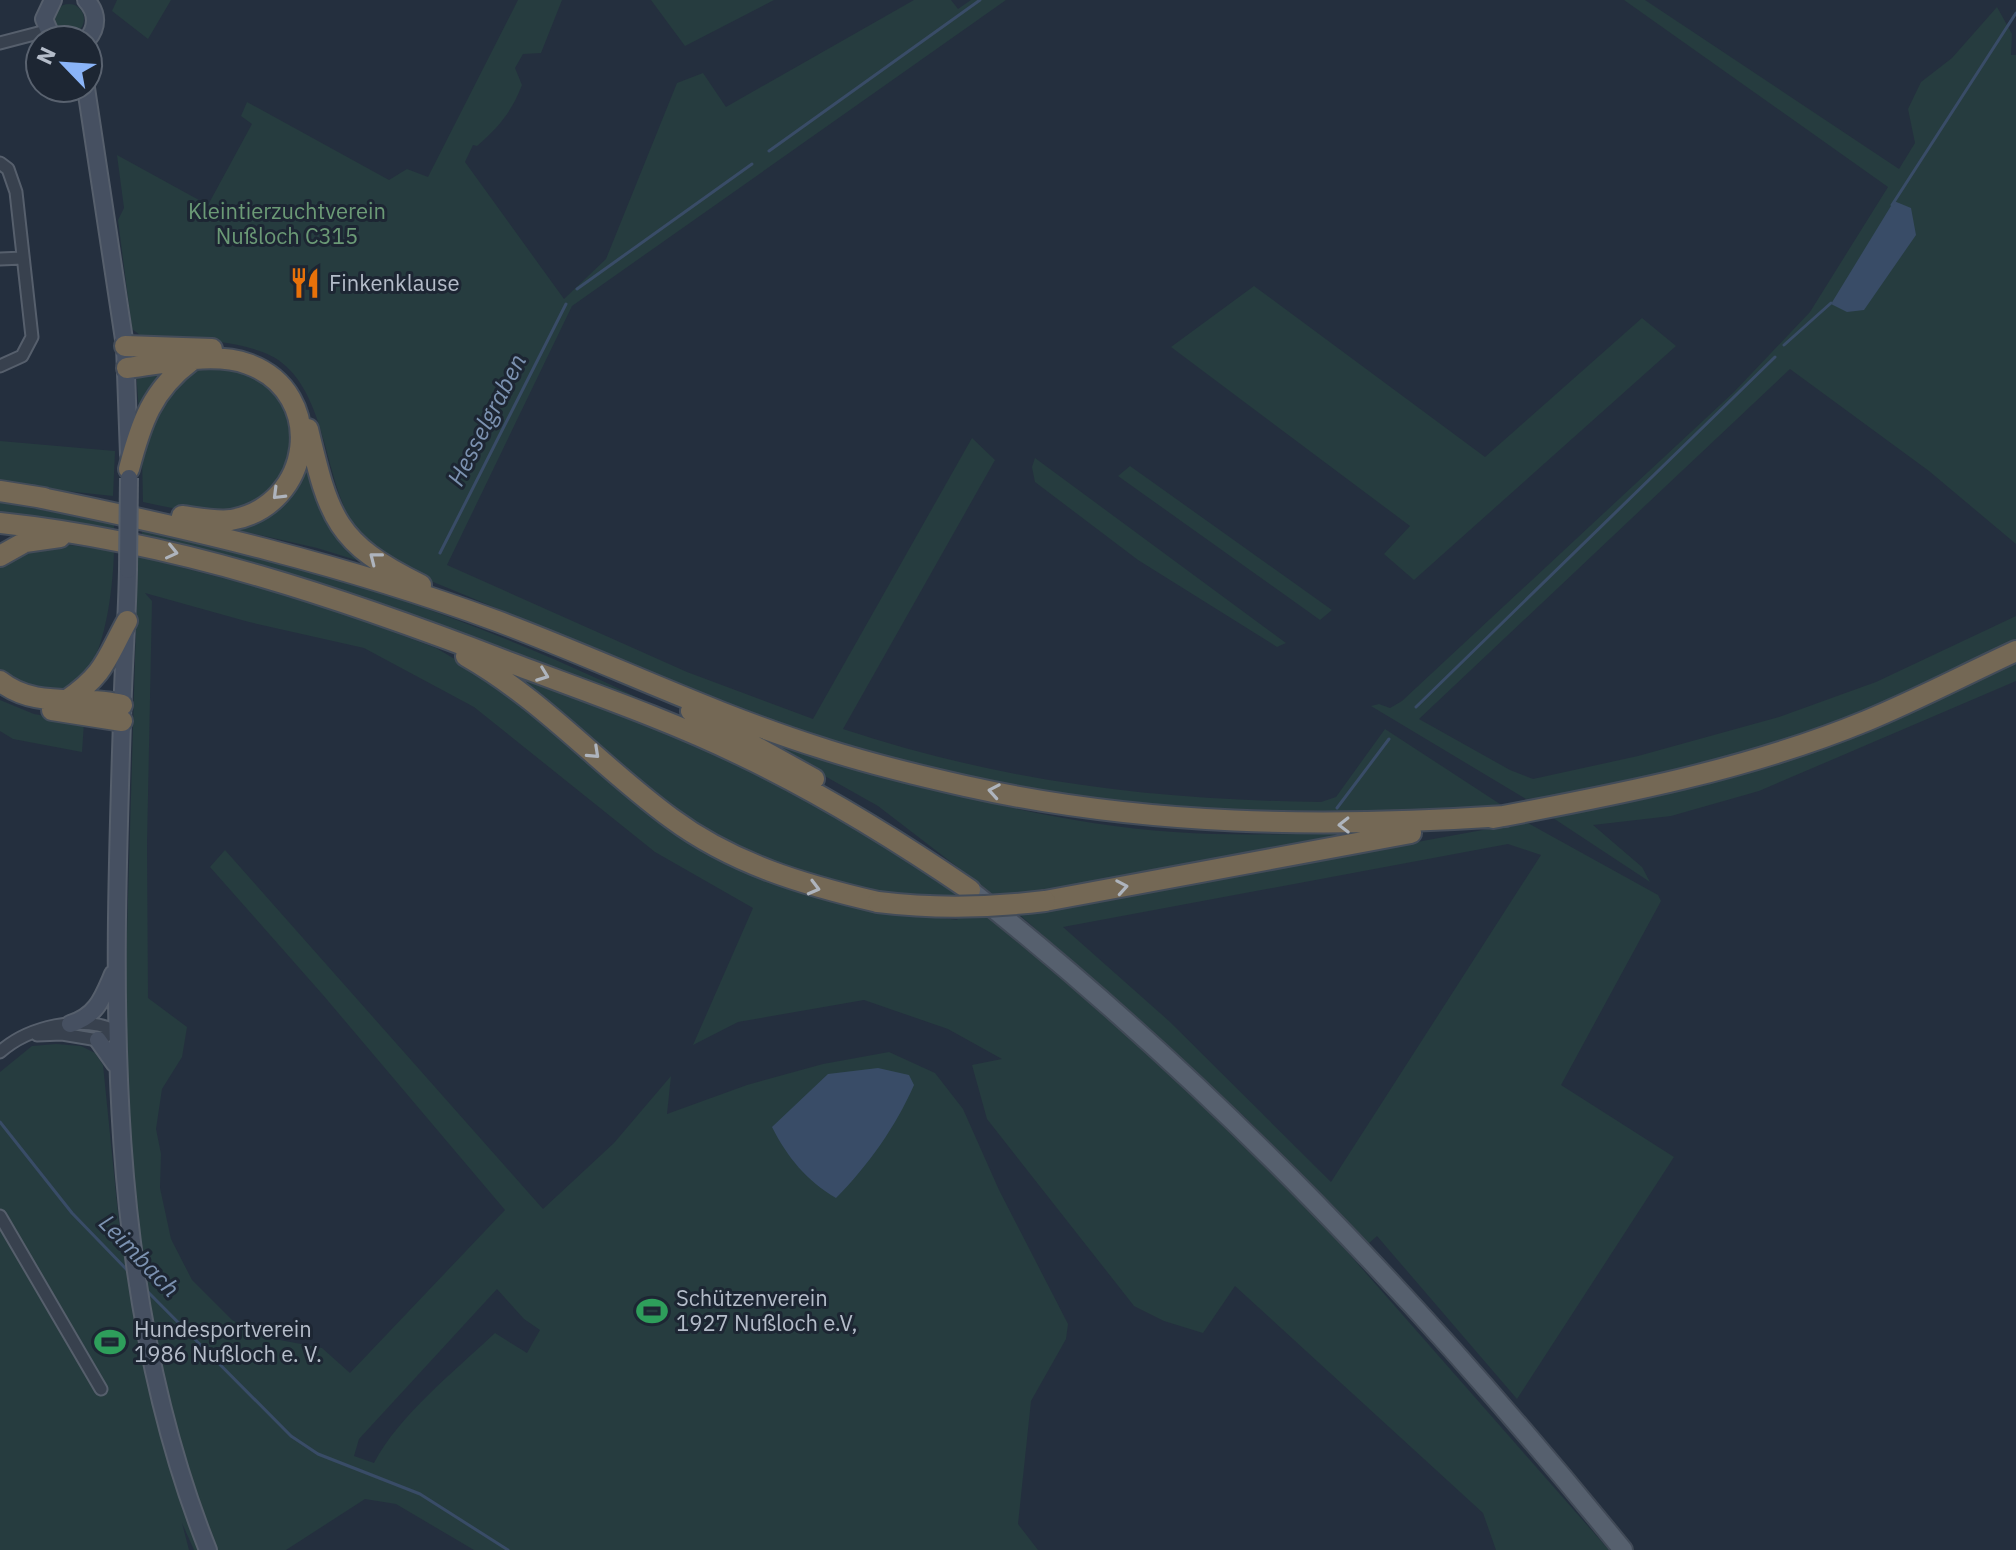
<svg xmlns="http://www.w3.org/2000/svg" width="2016" height="1550" font-family="'IBM Plex Sans',sans-serif">
	<rect width="100%" height="100%" fill="#242f3e"/>
	<path fill="#263c3f" fill-rule="evenodd" d="M117,0h54l-23,39 -36,-28z
		M518,0h44l-21,53 -18,1 -8,14 7,17c-10,26 -23,42 -45,61l-4,-1 -8,17 99,137 42,-40 71,-176 26,-10 23,34 188,-107h37l7,9 13,-9h35l-434,306 -125,259 240,107 126,47 159,-281 23,22 -152,269c160,53 311,71 478,73l15,-5 49,-68 115,75c-98,18 -197,15 -295,7 -98,-9 -198,-18 -293,-44 -171,-47 -332,-126 -496,-192 -23,-14 -47,-26 -63,-47 -6,-8 -8,-20 -12,-29 -18,-47 -23,-125 -76,-146 -38,-15 -81,-13 -121,-15l-12,-9 -14,-109 6,-12 -7,-53 91,50 44,-81 -11,-8 6,-14 142,78 18,-11 21,8z
		M651,0h123l-89,46z
		M1624,0h21l254,169 16,-26 -7,-34 13,-27 31,-24 45,-51 15,27 -1,21h5v489l-87,-73 -139,-102 -371,350 91,51 23,9 105,-23 141,-39 97,-35 140,-66v25l-43,23 -173,73 -100,32 -127,26 -47,4 -155,-93 8,-2 11,4 12,-7 332,-309 76,-80 78,-125z
		M54 19a15 15 0 1 1 30 0a15 15 0 1 1-30 0Z
		M1254,286l231,171 157,-139 34,28 -262,234 -30,-26 26,-28 -239,-179z
		M172,367l-33,45 -3,-41z
		M234,367c12,6 29,11 38,21 40,42 17,120 -44,125 -27,3 -59,-6 -85,-11l-1,-45 10,-45 43,-44z
		M0,441l115,10 -2,45 -113,-12z
		M305,454l21,65 43,45 -52,-16 -89,-20 25,-9z
		M1035,458l251,185 -9,4 -139,-87 -103,-78 -3,-15z
		M1130,466l202,144 -12,10 -202,-144z
		M0,502l114,22v11l-114,-15z
		M142,528c195,40 380,109 557,200l-557,-187z
		M62,544l52,7c-1,37 -10,151 -67,144 -15,-2 -33,-13 -47,-18v-119z
		M138,556l176,46 122,46 58,34 235,180 51,24 93,23 85,11 -31,-25 -78,-7 -80,-22 -88,-48 -146,-127 -49,-32 197,78 64,29 97,55 150,98 154,131 152,148 309,352h-113l-13,-37 -248,-227 -32,47 -39,-12 -30,-15 -147,-187 -15,-54 30,-6 -54,-30 -84,-29 -126,22 -45,23 60,-137 -98,-56 -181,-145 -110,-59 -115,-26 -104,-29 7,8 -5,243 1,154 39,29 -5,30 -20,32 -6,40 5,25 -1,34 11,51 21,41 40,40 32,17 58,11 28,25 155,-163 -182,-215 -113,-128 15,-17 318,359 71,-66 57,-67 -4,38 80,-29 76,-21 66,-12 46,21 28,36 36,81 69,134 -2,15 -35,62 -13,123 20,26h-564l-78,-46 -31,-5 -79,51h-70l-28,-72 -39,-160 -17,-16 19,98 49,150h-6l-12,-27 7,27h-189v-478l32,-26 24,-2 25,2 14,7 8,12 17,168c-9,16 12,29 23,40l-13,-137 -5,-134zM497,1289l27,30 16,11 -13,23 -32,-20c-39,37 -96,82 -121,130l-20,-7 5,-17z
		M2016,662v19l-257,110 -88,25 -78,9 49,42 8,15 -100,-66c59,-12 120,-22 178,-38 99,-27 196,-71 288,-116z
		M0,700l34,14 50,9 -2,29 -69,-13 -13,-8z
		M759,739c136,40 273,83 415,93 71,5 143,1 214,0l-389,67 -121,-93z
		M1526,822l132,73 3,6 -100,184 113,72 -157,242 -140,-163 -9,8 -123,-127 -225,-202zM1508,844l33,11 -210,327 -162,-161 -106,-94z"/>
	<path fill="#394c67" d="M1894,201l17,7 5,27 -52,75 -17,2 -16,-8z
		M878,1068l31,7 5,10c-18,41 -46,81 -78,113 -29,-17 -49,-41 -64,-71l56,-53z"/>
	<g fill="none" stroke-linecap="round" stroke-linejoin="round">
		<path stroke="#394c67" stroke-width="3" d="M769,151l211,-151
			M1892,205l124,-192
			M577,289l175,-125
			M1784,345l47,-42
			M440,553l126,-249
			M1416,707l359,-350
			M1337,808l52,-69
			M0,1122l72,91 58,60
			M146,1290l145,146 27,18 102,40 88,56"/>
		<defs>
			<path id="street" d="M0,43l46,-12
				M0,163l8,6 8,23 16,145 -10,19 -22,10
				M0,259l23,-1
				M37,1035l25,-1 36,6 18,-9
				M0,1052c28,-25 81,-38 116,-21
				M0,1216l101,173"/>
			<path id="secondary" d="M86,0c12,13 12,27 1,40
				M53,40l-9,-21 9,-19
				M86,88l39,258 4,109
				M128,570c-1,51 -5,101 -6,151 -9,278 -19,566 86,829
				M70,1024c27,-8 33,-27 43,-50
				M98,1040l17,24"/>
			<path id="primary" d="M970,890c244,193 457,419 653,660"/>
			<path id="highway" d="M125,346l87,3
				M127,368c37,-4 85,-17 121,-4 80,29 65,142 -17,156 -15,2 -34,-2 -49,-4
				M308,429c21,88 27,114 113,156
				M129,469c12,-46 23,-79 62,-108
				M0,491l44,7
				M32,496c158,32 314,69 465,125 107,40 211,91 321,126 48,16 98,28 147,39 179,40 359,42 540,30
				M0,523c178,19 345,76 511,140 77,29 156,56 230,92 80,38 156,85 229,135
				M0,556l25,-14 35,-5
				M466,656c77,44 134,110 205,162 62,46 133,67 207,84
				M0,681c36,29 81,13 122,24
				M67,700c38,-26 39,-41 60,-79
				M52,710l70,11
				M691,711l123,68
				M1493,818c127,-24 254,-48 373,-97 51,-21 100,-47 150,-70
				M1045,901l366,-68"/>
		</defs>
		<use href="#street" stroke="#565f6c" stroke-width="15"/>
		<use href="#secondary" stroke="#565f6c" stroke-width="20"/>
		<use href="#primary" stroke="#414a57" stroke-width="22"/>
		<use href="#highway" stroke="#434c59" stroke-width="24"/>
		<use href="#street" stroke="#38414e" stroke-width="11"/>
		<use href="#secondary" stroke="#465061" stroke-width="16"/>
		<use href="#primary" stroke="#56606e" stroke-width="18"/>
		<use href="#highway" stroke="#746855" stroke-width="20"/>
		<defs>
			<path id="secondary-bridge" d="M128,570l1,-92"/>
			<path id="highway-bridge" d="M878,902c57,7 110,6 167,-1"/>
		</defs>
		<use href="#secondary-bridge" stroke="#565f6c" stroke-width="20" stroke-linecap="butt"/>
		<use href="#highway-bridge" stroke="#434c59" stroke-width="24" stroke-linecap="butt"/>
		<use href="#secondary-bridge" stroke="#465061" stroke-width="16"/>
		<use href="#highway-bridge" stroke="#746855" stroke-width="20"/>
	</g>
	<defs><path id="oneway-chevron" d="M-2-3.5L2.5 0L-2 3.5" fill="none" stroke-width="1.6" stroke-linecap="round" stroke-linejoin="round" transform="scale(2)"/></defs>
	<g stroke="#aeb4bd">
		<use href="#oneway-chevron" transform="translate(278 494) rotate(135)"/>
		<use href="#oneway-chevron" transform="translate(172 552) rotate(13)"/>
		<use href="#oneway-chevron" transform="translate(375 558) rotate(-142)"/>
		<use href="#oneway-chevron" transform="translate(543 675) rotate(21)"/>
		<use href="#oneway-chevron" transform="translate(594 753) rotate(43)"/>
		<use href="#oneway-chevron" transform="translate(994 791) rotate(-170)"/>
		<use href="#oneway-chevron" transform="translate(1344 825) rotate(179)"/>
		<use href="#oneway-chevron" transform="translate(1122 887) rotate(-10)"/>
		<use href="#oneway-chevron" transform="translate(814 888) rotate(15)"/>
	</g>
	<defs>
		<symbol id="restaurant-bare" viewBox="-9 -9 18 18"><path d="M-5-6h1v4h1v-4h1v4h1v-4h1v5L-1.5 .5V6h-2V.5L-5-1ZM5-6V6H3V1.5H1.5Q1.5-4 5-6Z" fill="#e8710a" stroke="#1d2633" stroke-width="2.5" paint-order="stroke"/></symbol>
		<symbol id="stadium-bare" viewBox="-9 -9 18 18"><path d="M0-5a6.5 5 0 1 0 0 10a6.5 5 0 1 0 0-10ZM-3.5-1.8h7v3.6h-7Z" fill="#2e9e5b" stroke="#1d2633" stroke-width="2.5" paint-order="stroke"/></symbol>
	</defs>
	<g fill-rule="evenodd">
		<use href="#restaurant-bare" x="283" y="261" width="44" height="44"/>
		<use href="#stadium-bare" x="630" y="1289" width="44" height="44"/>
		<use href="#stadium-bare" x="88" y="1320" width="44" height="44"/>
	</g>
	<g text-anchor="middle" stroke-width="6" stroke-linejoin="round" paint-order="stroke">
		<g font-size="22" fill="#6b9a76" stroke="#1d2633">
			<text x="287" y="219">Kleintierzuchtverein<tspan x="287" dy="25">Nußloch C315</tspan></text>
		</g>
		<g font-size="22" fill="#b4bcc9" stroke="#1d2633" text-anchor="start">
			<text x="329" y="291">Finkenklause</text>
			<text x="676" y="1306">Schützenverein<tspan x="676" dy="25">1927 Nußloch e.V,</tspan></text>
			<text x="134" y="1337">Hundesportverein<tspan x="134" dy="25">1986 Nußloch e. V.</tspan></text>
		</g>
		<g font-size="24" font-style="italic" fill="#7c92b1" stroke="#1d2633">
			<text transform="translate(487 420) rotate(-63)" y="8">Hesselgraben</text>
			<text transform="translate(139 1256) rotate(46)" y="8">Leimbach</text>
		</g>
	</g>
	<g transform="translate(64 64) rotate(295)"><circle r="38" fill="#1d2633" stroke="#59626f" stroke-width="2"/>
	<path d="M0-6L14 30L0 20L-14 30Z" fill="#8ab4f8"/>
	<text y="-12" font-size="22" font-weight="bold" text-anchor="middle" fill="#b4bcc9">N</text>
	</g>
</svg>
